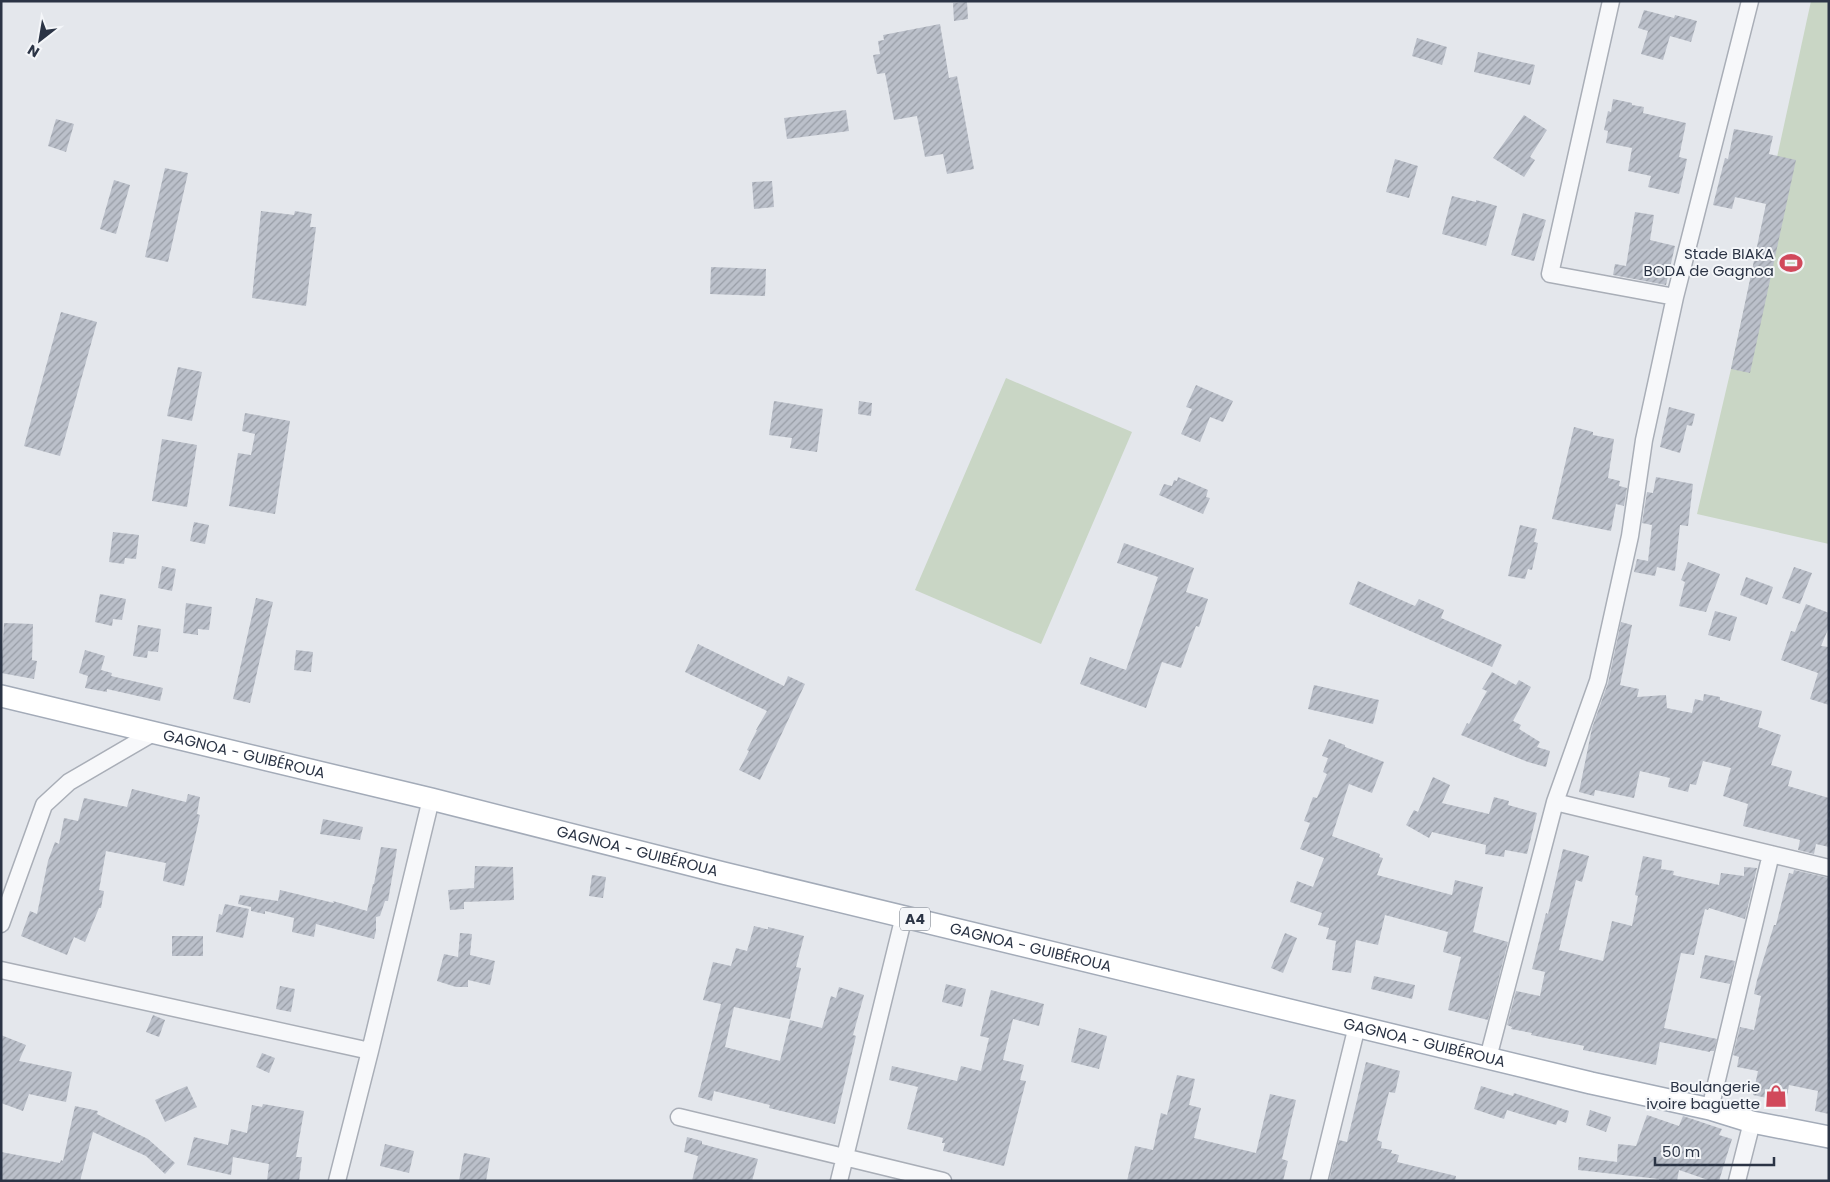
<svg xmlns="http://www.w3.org/2000/svg" width="1830" height="1182" font-family="Poppins,sans-serif">
	<defs>
		<pattern id="building-hatch" width="6" height="6" patternUnits="userSpaceOnUse" patternTransform="scale(1.25)"><rect width="6" height="6" fill="#bbc0ca"/><path d="M-1 1l2-2M0 6l6-6M5 7l2-2" fill="none" stroke="#989da6"/></pattern>
	</defs>
	<rect width="100%" height="100%" fill="#e4e7ec"/>
	<path fill="#c9d6c5" d="M1811,1h18v543l-132,-30 34,-145z
		M1006,378l126,54 -91,212 -126,-54z"/>
	<path fill="url(#building-hatch)" d="M967,2l1,17 -14,2 -1,-18z
		M1644,10l30,8 1,-3 22,6 -6,21 -21,-6 -7,24 -22,-6 7,-23 -10,-3z
		M940,24l9,54 8,-2 17,93 -27,5 -4,-20 -18,3 -8,-41 -23,4 -9,-47 -8,1 -4,-19 7,-1 -2,-13 6,-1 -1,-5z
		M1417,38l30,9 -5,18 -30,-9z
		M1478,52l57,13 -5,20 -56,-13z
		M1613,99l19,4v2l12,2 -1,6 43,10 -7,34 8,2 -8,35 -31,-7 3,-11 -23,-5 4,-23 -26,-5 2,-12 -4,-1 4,-19 3,1z
		M846,110l3,21 -62,8 -3,-21z
		M1524,115l23,15 -17,27 5,3 -11,17 -31,-19z
		M56,119l18,5 -8,28 -18,-6z
		M1734,129l39,7 -4,18 27,6 -46,213 -19,-4 35,-165 -31,-7 -3,12 -19,-4 12,-47 3,1z
		M1395,159l23,7 -9,32 -23,-6z
		M165,168l23,5 -20,89 -23,-5z
		M114,180l16,5 -14,49 -16,-5z
		M772,181l2,26 -20,2 -2,-27z
		M1452,196l24,6v-2l21,6 -11,40 -44,-12z
		M261,211l33,4 1,-4 17,3 -2,13h6l-10,79 -54,-8z
		M1635,212l19,3 -4,25 25,6 -9,39 -53,-10 2,-11 11,2z
		M1523,213l23,7 -12,41 -23,-6z
		M711,267l55,2 -1,27 -55,-2z
		M61,312l36,10 -37,134 -36,-10z
		M178,367l24,5 -10,49 -25,-5z
		M1196,385l37,16 -10,21 -13,-5 -10,25 -19,-8 11,-25 -6,-2z
		M774,401l49,8 -6,43 -27,-4 2,-10 -23,-3z
		M859,401l13,2 -1,13 -13,-2z
		M1669,407l26,7 -3,12 -5,-1 -7,28 -20,-6z
		M245,413l45,8 -15,93 -46,-8 9,-53 13,2 4,-21 -13,-3z
		M1574,427l19,5v3l21,4 -6,39 12,3 -1,5 8,2 -3,18 -8,-2 -5,27 -59,-12z
		M162,439l35,6 -10,62 -35,-6z
		M1178,477l30,13 -2,7 4,1 -7,16 -44,-19 5,-11 8,2 2,-6 3,1z
		M1656,477l37,7 -5,42 -8,-1 -5,46 -18,-4 -2,9 -21,-4 3,-13 11,2 4,-36 -10,-2 5,-31 6,1z
		M194,522l15,3 -4,19 -15,-3z
		M1520,525l17,4 -3,13 4,1 -6,27 -4,-1 -3,10 -17,-3z
		M113,532l26,3 -3,24 -11,-1 -1,6 -15,-2z
		M1124,543l70,25 -8,24 22,7 -9,28 -3,-1 -15,42 -19,-6 -16,46 -66,-24 10,-27 36,13 32,-93 -41,-14z
		M1688,562l32,12 -14,38 -27,-6 6,-24 -4,-2z
		M162,566l14,3 -4,22 -14,-3z
		M1794,567l18,6 -12,31 -18,-6z
		M1746,577l27,10 -6,18 -27,-10z
		M1358,581l57,25 4,-7 18,8 7,3 -3,8 61,27 -10,22 -143,-63z
		M100,594l26,5 -4,21 -9,-1 -1,7 -17,-4z
		M256,598l17,4 -23,101 -17,-4z
		M186,603l26,4 -3,23 -11,-1v6l-15,-2z
		M1806,604l23,9v14l-8,19 8,1v58l-19,-6 8,-26 -37,-13 10,-29 4,1z
		M1715,611l22,6 -7,24 -22,-6z
		M1621,622l11,3 -12,60 19,4 -2,8 29,-2 1,13 25,5 3,-14 8,2 1,-7 16,3v3l42,11 -4,16 23,8 -10,30 21,6 -4,15 41,12v49l-13,-3 -2,10 -16,-4 2,-10 -57,-14 5,-22 -25,-8 8,-28 -28,-7 -7,24 -6,-1 -2,8 -20,-5 2,-9 -30,-7 -6,27 -39,-8 -1,6 -15,-4 13,-64 16,-45z
		M4,623l29,1 -1,36 5,1 -3,18 -33,-6z
		M138,625l23,4 -3,23 -10,-1 -1,7 -14,-2z
		M698,644l86,42 4,-10 17,8 -45,96 -21,-10 10,-19 -2,-1 10,-20h-1l11,-19 -82,-39z
		M85,650l20,6 -4,14 11,3 -1,3 52,12 -3,13 -53,-12v3l-22,-4 3,-12 -9,-3z
		M296,650l17,2 -2,20 -17,-2z
		M1492,672l24,13 3,-5 12,7 -18,34 8,4 -2,4 21,13 -3,5 13,4 -4,16 -18,-5 -67,-27 6,-12 2,1 18,-33 -5,-2z
		M1314,685l65,15 -6,24 -65,-15z
		M1329,739l16,6v2l39,15 -12,31 -23,-9 -17,52 48,18 -1,3 4,1 -6,17 75,20 3,-15 28,7 -10,45 35,10 -20,78 -40,-10 13,-53 -18,-5 5,-20 -63,-17 -7,30 -22,-5 -5,33 -19,-3 4,-29 -10,-2 3,-11 -11,-3 4,-12 -32,-11 7,-21 16,6 11,-29 -24,-9 10,-26 -6,-2 9,-24 4,1 10,-24 -4,-2 5,-14 -6,-2z
		M1433,777l17,8 -8,18 47,11 5,-17 15,4 -1,4 29,8 -10,41 -22,-4 -1,7 -19,-3 1,-9 -54,-13 -3,6 -23,-13 8,-15 4,2z
		M132,789l54,13 2,-8 12,3 -3,17 3,1 -16,71 -21,-5 3,-18 -60,-12 -7,39 5,1 -3,17h-2l-14,34 -11,-5 -7,18 -46,-19 9,-25 7,3 11,-53 7,-19 4,2 5,-26 14,3 6,-23 43,9z
		M323,819l40,8 -3,13 -40,-6z
		M381,847l16,2 -9,52h-3l-5,15 -4,1v14l-2,8 -58,-15 -2,13 -22,-5 2,-14 -29,-7v3l-14,-3v-4l-13,-3 2,-9 38,6 2,-11 54,13 -1,-2 34,10 6,-27h1z
		M1563,849l26,7 -7,26 -6,-2 -17,70 44,11 9,-40 20,5 6,-30 -3,-1 8,-39 19,4 -1,9 13,2 -1,4 46,10 2,-12 23,3v-9l13,1 -12,51 -36,-11 -1,2 -3,-1 -11,46 -13,-2 -17,75 53,11 -3,12h-4v1l-50,-10 -4,23 -73,-15 1,-4 -53,-11 1,-2 -21,-4 1,-2 -5,-2 9,-34 24,5 5,-24 -13,-3 14,-56 2,1z
		M475,866l38,1 1,33 -50,2v7l-14,1 -2,-20 26,-2z
		M1794,870l35,8v236l-14,-3 3,-20 -29,-6 -3,17 -33,-7 5,-24 -21,-4 2,-10 -6,-2 7,-28 14,3 7,-34 -7,-2 3,-14 17,-55h2l13,-52 4,1z
		M592,875l14,2 -3,21 -14,-2z
		M225,904l24,5 -6,29 -27,-6 3,-18 3,1z
		M754,926l12,3h2v-2l36,9 -8,31 5,1 -11,51 -56,-12 -9,40 55,14 10,-41 32,8 9,-32 5,2 3,-11 25,8 -11,40 3,1 -21,88 -66,-16 1,-3 -56,-14 -2,10 -14,-4 23,-93 -18,-4 10,-38 18,4 5,-18 11,3z
		M460,933l12,1 -2,21 25,6 -5,24 -22,-5v7h-12l-19,-6 7,-27 14,3z
		M1285,933l12,5 -14,35 -12,-5z
		M172,936h31v20h-31z
		M1705,955l30,6 -5,23 -30,-6z
		M1374,976l41,9 -3,14 -41,-10z
		M946,984l20,5 -4,18 -20,-5z
		M280,986l15,3 -4,23 -15,-3z
		M991,990l53,14 -5,22 -26,-7 -10,41 21,5 -4,15 6,1 -22,85 -61,-15 2,-8h-3l1,-5 -36,-9 11,-42 -29,-7 3,-14 65,15 4,-15 20,5 8,-33 -9,-2z
		M153,1015l12,5 -6,17 -13,-5z
		M1079,1028l28,8 -8,33 -28,-7z
		M1,1035l25,10 -7,16 53,11 -6,30 -37,-8 -6,17 -22,-8z
		M262,1053l13,5 -6,15 -13,-6z
		M1366,1062l34,9 -5,22 -6,-1 -12,48 5,2 -1,6 11,2 -1,3 8,2 -2,7 59,14 -1,5h-126l10,-41 8,2z
		M1177,1075l18,4 -6,26 12,3 -7,30 62,15 14,-59 26,6 -14,59 6,2 -5,20h-156l8,-35 18,4 8,-37 6,2z
		M187,1086l10,21 -32,15 -10,-22z
		M1481,1086l32,10 1,-3 55,18 -3,12 -8,-3 -2,5 -49,-15 -3,9 -30,-10z
		M263,1104l41,7 -8,46h6l-3,24h-32l2,-17 -36,-7 -2,18 -44,-10 7,-28 34,8 3,-16 16,4 5,-28 10,2z
		M75,1106l23,5 -1,3 51,25 27,24 -10,11 -19,-18 -53,-24 -13,49h-79v-29l59,11 1,-3 2,1z
		M1590,1110l21,7 -5,15 -20,-7z
		M1647,1115l32,11 4,-10 39,13 -3,6 13,4 -13,42h-8l-32,-11 -2,11h-18v-2l-81,-9 1,-13 38,5 1,-18 18,2z
		M687,1137l15,4v3l56,15 -6,22h-60l6,-25 -14,-4z
		M385,1144l29,7 -5,22 -29,-7z
		M464,1153l26,5 -4,23h-27z"/>
	<g fill="none" stroke-linecap="round" stroke-linejoin="round">
		<defs>
			<path id="minor" d="M1611,1l-61,273 125,23
				M1555,802l274,66
				M1,924l43,-119 25,-23 84,-49
				M1,970l369,81
				M1488,1058l67,-256 43,-121 32,-145 14,-96 31,-143 75,-296
				M1710,1109l61,-255
				M679,1117l264,64
				M337,1181l33,-130 61,-252
				M839,1181l65,-265
				M1319,1181l38,-155
				M1737,1181l15,-59"/>
			<g id="major">
				<path id="s1" d="M1,696l430,103 292,74 868,210 119,26 42,13 77,15"/>
			</g>
		</defs>
		<use href="#minor" stroke="#a9aeb7" stroke-width="19"/>
		<use href="#major" stroke="#a3abb8" stroke-width="24"/>
		<use href="#minor" stroke="#f7f8fa" stroke-width="16"/>
		<use href="#major" stroke="#fff" stroke-width="21"/>
	</g>
	<defs>
		<symbol id="stadium-bare" viewBox="-9 -9 18 18"><path d="M0-5a6.5 5 0 1 0 0 10a6.5 5 0 1 0 0-10ZM-3.5-1.8h7v3.6h-7Z" fill="#d1495b" stroke="#f4f6f9" stroke-width="2.5" paint-order="stroke"/></symbol>
		<symbol id="shop-bare" viewBox="-9 -9 18 18"><path d="M-5-2.5h2.3a2.7 3.5 0 0 1 5.4 0H5L5.5 6h-11ZM-1.5-2.5h3a1.5 2.3 0 0 0-3 0Z" fill="#d1495b" stroke="#f4f6f9" stroke-width="2.5" paint-order="stroke"/></symbol>
	</defs>
	<g fill-rule="evenodd">
		<use href="#stadium-bare" x="1775" y="247" width="32" height="32"/>
		<use href="#shop-bare" x="1760" y="1080" width="32" height="32"/>
	</g>
	<g text-anchor="middle" stroke-width="4" stroke-linejoin="round" paint-order="stroke">
		<rect fill="#f4f6f9" stroke="#676e7b" stroke-width="1" x="900" y="907.5" width="30" height="23" rx="4"/>
		<g font-size="14" font-weight="bold" fill="#2b3445">
			<text x="915" y="924">A4</text>
		</g>
		<g font-size="15" fill="#2b3445" stroke="#f4f6f9" text-anchor="end">
			<text x="1774" y="259">Stade BIAKA<tspan x="1774" dy="17">BODA de Gagnoa</tspan></text>
			<text x="1760" y="1092">Boulangerie<tspan x="1760" dy="17">ivoire baguette</tspan></text>
		</g>
		<g font-size="15" fill="#2b3445" stroke="#f4f6f9">
			<text dy="5" stroke="none"><textPath href="#s1" startOffset="250">GAGNOA - GUIBÉROUA</textPath></text>
			<text dy="5" stroke="none"><textPath href="#s1" startOffset="655">GAGNOA - GUIBÉROUA</textPath></text>
			<text dy="5" stroke="none"><textPath href="#s1" startOffset="1060">GAGNOA - GUIBÉROUA</textPath></text>
			<text dy="5" stroke="none"><textPath href="#s1" startOffset="1465">GAGNOA - GUIBÉROUA</textPath></text>
		</g>
	</g>
	<rect width="1830" height="1182" fill="none" stroke="#2b3445" stroke-width="5"/>
	<g transform="translate(40 40) rotate(211)" stroke="#f4f6f9" stroke-width="4" paint-order="stroke">
	<path d="M0-4L9 19L0 12L-9 19Z" fill="#2b3445"/>
	<text y="-8" font-size="14" font-weight="bold" text-anchor="middle" fill="#2b3445">N</text>
	</g>
	<path d="M1655 1157v8h119v-8" fill="none" stroke="#2b3445" stroke-width="2.5"/>
	<text x="1662" y="1157" font-size="15" fill="#2b3445" stroke="#f4f6f9" stroke-width="4" paint-order="stroke">50 m</text>
</svg>
